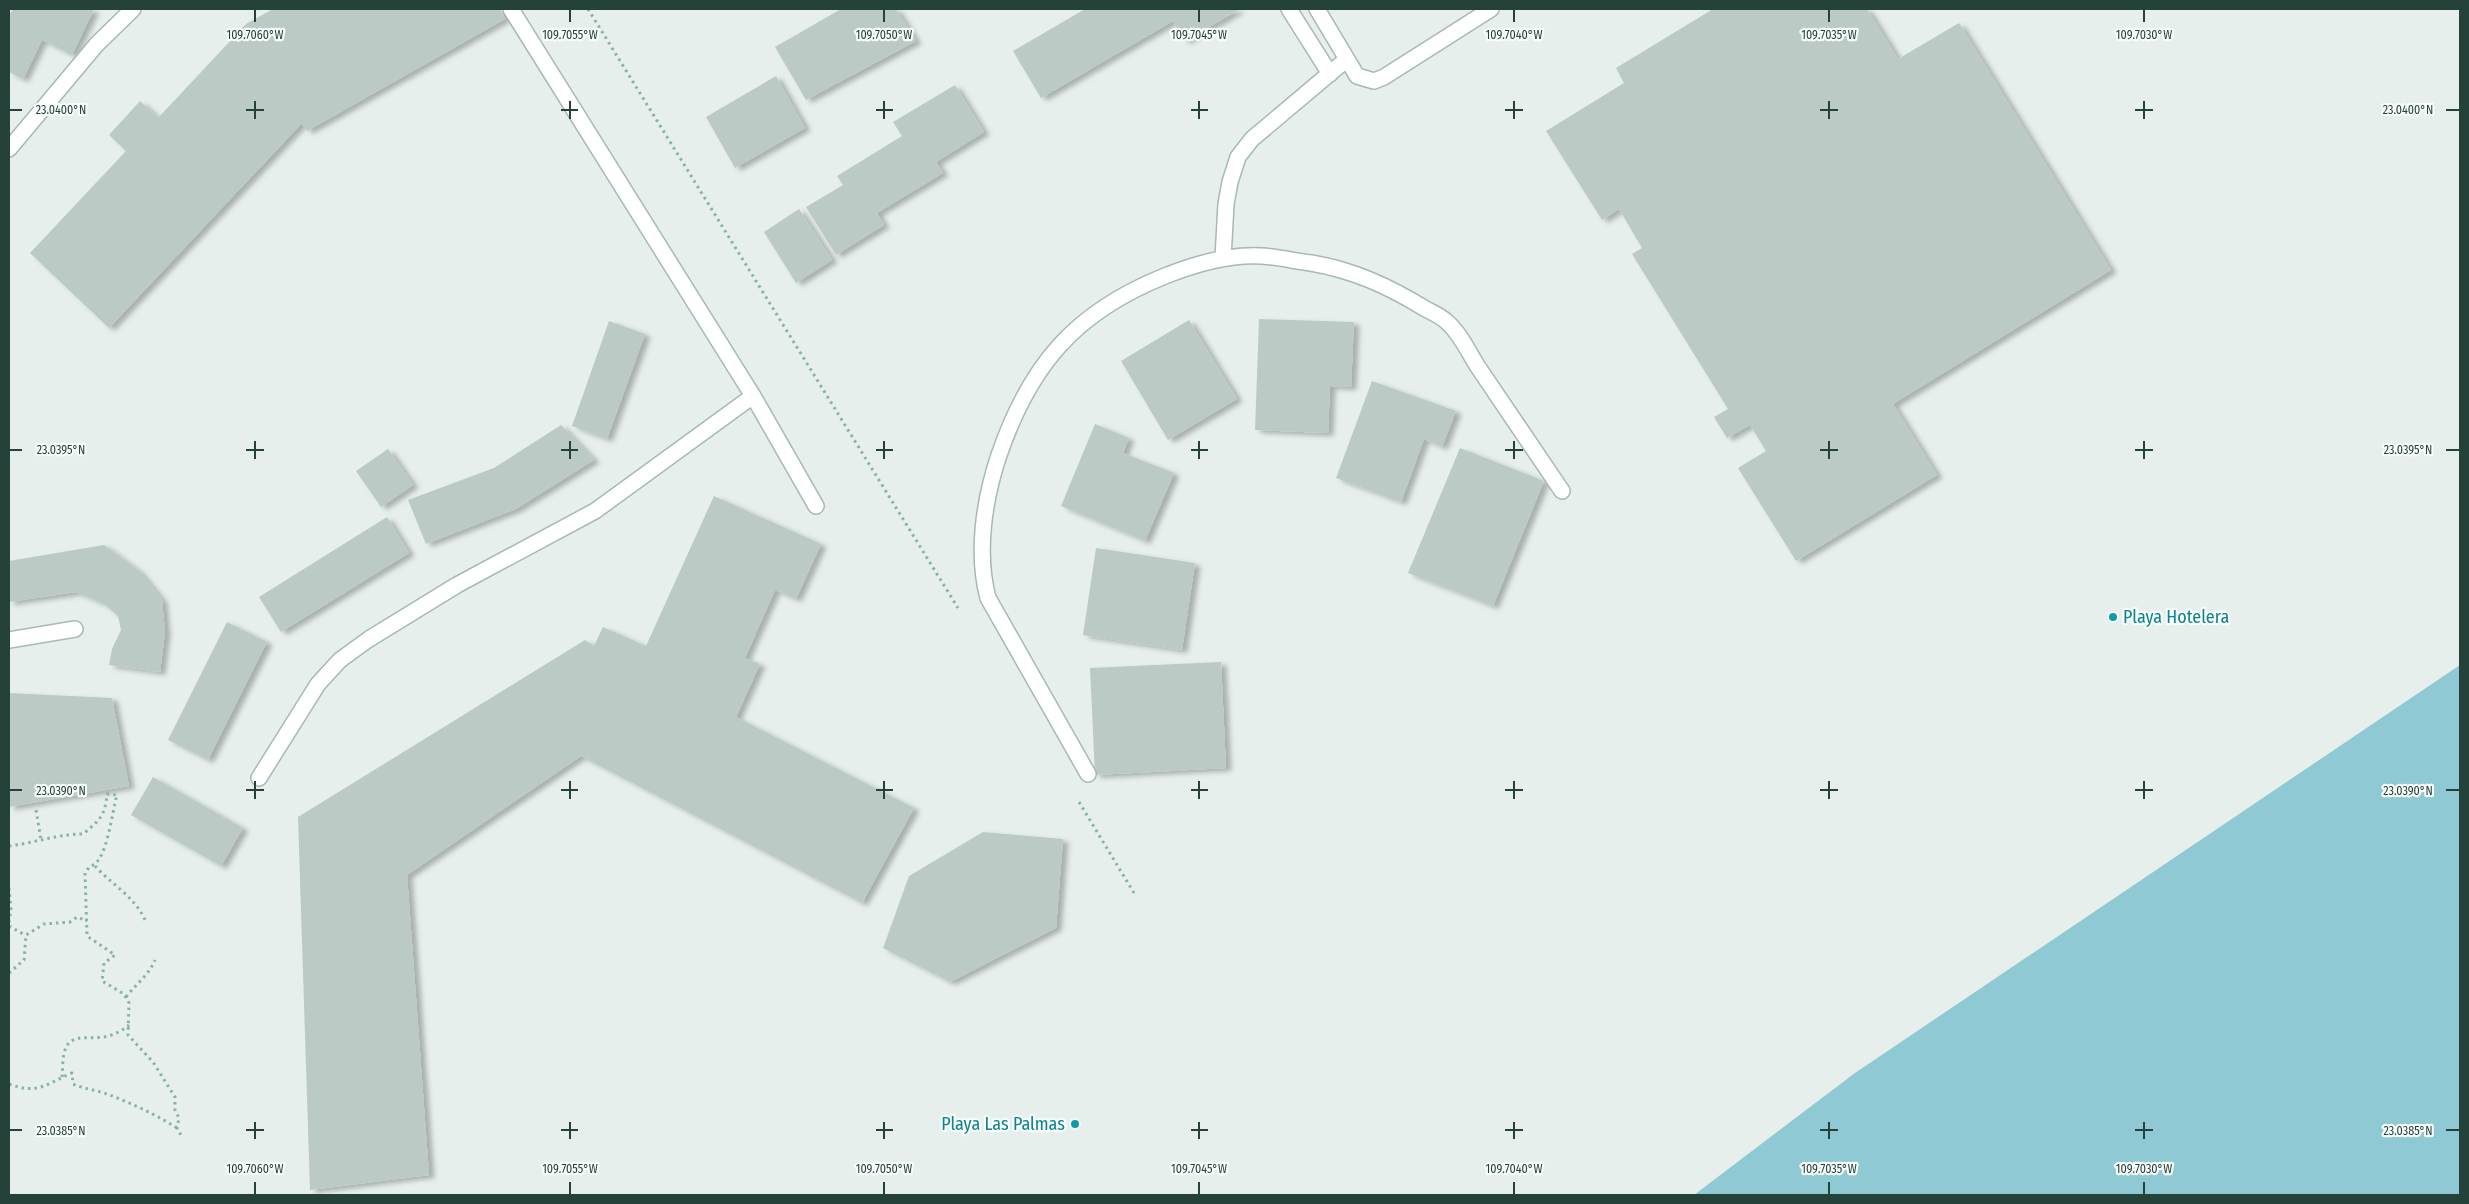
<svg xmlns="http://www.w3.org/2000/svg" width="2469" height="1204" font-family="'Fira Sans Condensed',sans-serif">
	<defs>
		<filter id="shadow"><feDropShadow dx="5.5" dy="3" stdDeviation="2.5" flood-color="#0004"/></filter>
	</defs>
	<rect width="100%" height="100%" fill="#e6efeb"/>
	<path fill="#8ec9d4" d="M2460,665v530h-766l161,-122z"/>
	<path fill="#bbcac4" filter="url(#shadow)" d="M14,9h80l-22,46 -30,-15 -19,39 -14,-7v-58z
		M273,9h227l5,10 -198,112 -5,-8 -193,205 -79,-75 96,-102 -17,-16 31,-34 18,17 88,-94z
		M841,9h55l20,32 -110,59 -31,-53z
		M1085,9h155l-55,32 -12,-20 -132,77 -28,-47z
		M1713,9h154l31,50 61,-36 152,247 -218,134 44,71 -141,86 -58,-93 28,-17 -16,-26 -23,13 -13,-21 14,-8 -96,-155 10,-6 -23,-39 -17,11 -56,-89 78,-48 -8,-15z
		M776,76l29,52 -70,40 -29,-51z
		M955,85l29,47 -48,30 7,11 -66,40 7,12 -48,30 -30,-48 37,-22 -6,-9 65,-40 -9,-14z
		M799,209l33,51 -36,23 -32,-51z
		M1259,319l95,3 -3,65 -21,-1 -2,47 -73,-3z
		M1189,320l48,79 -69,41 -47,-79z
		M609,321l36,13 -38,105 -35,-13z
		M1372,381l84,30 -14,36 -18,-8 -23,63 -65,-24z
		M1095,424l34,14 -6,15 51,20 -29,68 -84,-35z
		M561,425l33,35 -78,49 -90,35 -18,-44 86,-32z
		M1460,448l84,33 -51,125 -85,-33z
		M388,449l25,36 -32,22 -25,-36z
		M714,496l107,48 -25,55 -21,-9 -30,68 15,6 -24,53 178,91 -52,95 -281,-147 -174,119 22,300 -119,15 -12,-373 287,-177 9,6 9,-19 43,19z
		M387,517l22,36 -128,79 -22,-35z
		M104,545l35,26 23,29 3,32 -5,40 -51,-7 3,-16 9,-19 -3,-14 -14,-12 -28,-12 -67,10v-41z
		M1096,548l99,15 -13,87 -99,-15z
		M227,622l40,20 -59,118 -40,-20z
		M1221,662l5,106 -131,7 -5,-107z
		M9,693l103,5 17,88 -120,21z
		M153,777l90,51 -22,38 -90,-51z
		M983,832l80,7 -7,89 -106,54 -67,-34 26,-72z"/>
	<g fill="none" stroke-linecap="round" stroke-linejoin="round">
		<defs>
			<path id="service" d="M511,9l242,387 63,110
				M1317,9l40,67 17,5 10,-4 107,-68
				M9,149l88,-105 36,-35
				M1223,258l3,-54 4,-22 8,-25 14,-18 95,-80
				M9,640l66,-11
				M1088,774l-100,-176c-12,-45 -4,-98 11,-143 31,-90 76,-143 166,-179 30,-12 64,-22 97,-20 16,1 33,5 49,7 42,7 77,23 113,45 7,4 17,8 23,14 13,11 22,31 31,45 28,41 56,82 84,124
				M259,778l59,-94 22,-24 29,-21 88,-54 138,-74 158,-115"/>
			<path id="minor" d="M1289,9l41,65"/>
		</defs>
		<use href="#service" stroke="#a8b8b2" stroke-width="18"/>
		<use href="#minor" stroke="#a8b8b2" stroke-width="18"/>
		<path stroke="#86b3a5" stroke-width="3" stroke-dasharray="2.5 4" stroke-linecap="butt" d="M588,9l370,599
			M1079,802l55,91
			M36,810l5,30
			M9,846c25,-3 49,-12 74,-12 17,-14 22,-18 24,-40l10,1c-5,16 -10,69 -27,71l-5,7 2,63 28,19 -11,8 -2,18 22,13 5,9 -1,32 25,27 22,35v13l4,8 -2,10 4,7
			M95,866c16,18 40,31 50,54
			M9,888l2,21 -2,13
			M9,926l16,9
			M9,973l15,-13 2,-25 18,-11 26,-2 7,-5 10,4
			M126,997c10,-13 23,-22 29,-37
			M62,1077c1,-8 0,-19 3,-27 6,-19 28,-9 43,-14 8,-2 15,-6 21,-11
			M9,1084c29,11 37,0 63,-11l1,11c11,5 23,6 34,10 24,9 48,20 70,34"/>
		<use href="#service" stroke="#fff" stroke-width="15"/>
		<use href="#minor" stroke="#fff" stroke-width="15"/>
	</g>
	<path fill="none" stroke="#24423a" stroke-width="2" d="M255,10v12M570,10v12M884,10v12M1199,10v12M1514,10v12M1829,10v12M2144,10v12M255,101v18M570,101v18M884,101v18M1199,101v18M1514,101v18M1829,101v18M2144,101v18M10,110h12M246,110h18M561,110h17M876,110h17M1191,110h17M1505,110h18M1820,110h18M2135,110h18M2446,110h13M255,441v18M570,441v18M884,441v18M1199,441v18M1514,441v18M1829,441v18M2144,441v18M10,450h12M246,450h18M561,450h17M876,450h17M1191,450h17M1505,450h18M1820,450h18M2135,450h18M2446,450h13M255,781v18M570,781v18M884,781v18M1199,781v18M1514,781v18M1829,781v18M2144,781v18M10,790h12M246,790h18M561,790h17M876,790h17M1191,790h17M1505,790h18M1820,790h18M2135,790h18M2446,790h13M255,1122v17M570,1122v17M884,1122v17M1199,1122v17M1514,1122v17M1829,1122v17M2144,1122v17M10,1130h12M246,1130h18M561,1130h17M876,1130h17M1191,1130h17M1505,1130h18M1820,1130h18M2135,1130h18M2446,1130h13M255,1182v12M570,1182v12M884,1182v12M1199,1182v12M1514,1182v12M1829,1182v12M2144,1182v12"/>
	<g fill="#0f9aa8" stroke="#f7fbf9" stroke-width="2">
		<circle cx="2113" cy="617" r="5"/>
		<circle cx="1075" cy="1124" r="5"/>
	</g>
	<g text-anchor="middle" stroke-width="4.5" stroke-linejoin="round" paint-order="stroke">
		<g font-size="18" fill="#0d838f" stroke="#f7fbf9" text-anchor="start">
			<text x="2123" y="623">Playa Hotelera</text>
			<text x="1065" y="1130" text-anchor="end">Playa Las Palmas</text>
		</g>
	</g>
	<g font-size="12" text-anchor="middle" fill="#24423a" stroke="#f7fbf9" stroke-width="4.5" stroke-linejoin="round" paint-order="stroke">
		<text x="255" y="39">109.7060°W</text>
		<text x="570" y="39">109.7055°W</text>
		<text x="884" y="39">109.7050°W</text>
		<text x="1199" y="39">109.7045°W</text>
		<text x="1514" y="39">109.7040°W</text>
		<text x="1829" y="39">109.7035°W</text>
		<text x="2144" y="39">109.7030°W</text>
		<text x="61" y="114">23.0400°N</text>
		<text x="2408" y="114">23.0400°N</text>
		<text x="61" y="454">23.0395°N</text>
		<text x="2408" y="454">23.0395°N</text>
		<text x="61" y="795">23.0390°N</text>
		<text x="2408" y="795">23.0390°N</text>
		<text x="61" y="1135">23.0385°N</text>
		<text x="2408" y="1135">23.0385°N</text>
		<text x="255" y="1173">109.7060°W</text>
		<text x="570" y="1173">109.7055°W</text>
		<text x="884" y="1173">109.7050°W</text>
		<text x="1199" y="1173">109.7045°W</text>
		<text x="1514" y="1173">109.7040°W</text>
		<text x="1829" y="1173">109.7035°W</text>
		<text x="2144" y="1173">109.7030°W</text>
	</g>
	<rect width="2469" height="1204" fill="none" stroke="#24423a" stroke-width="20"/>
</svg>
